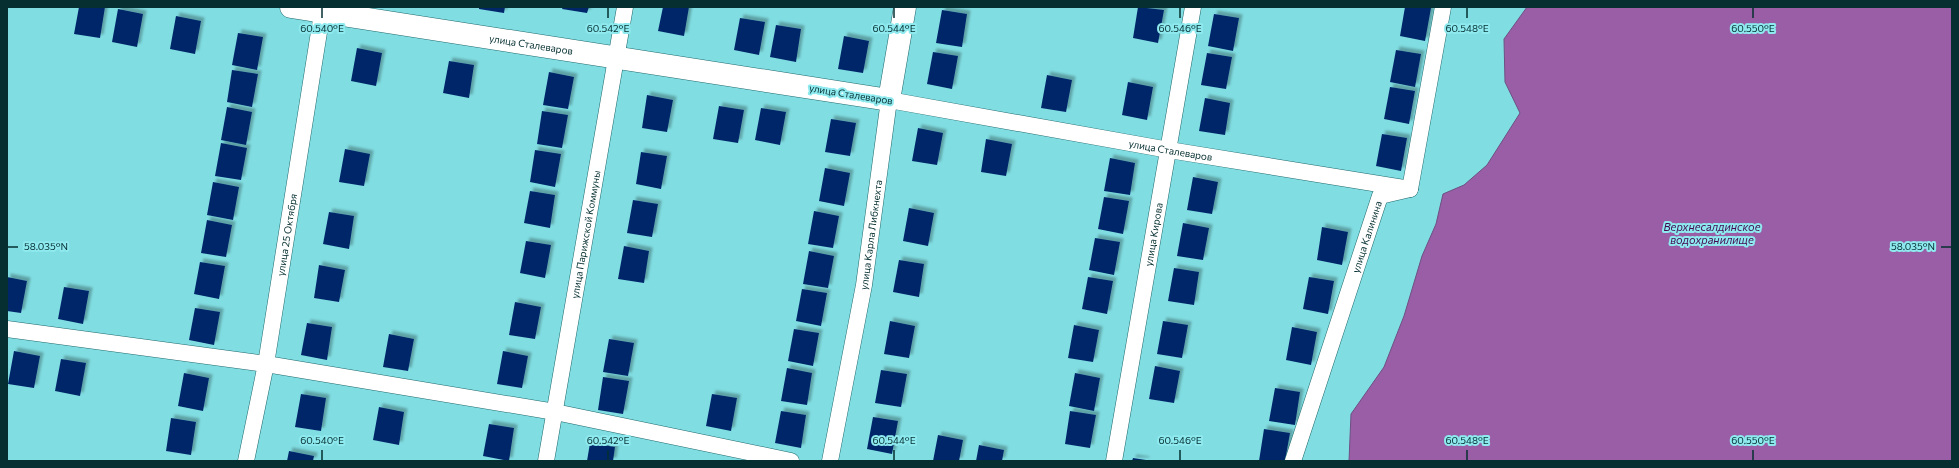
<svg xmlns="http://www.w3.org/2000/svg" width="1959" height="468" font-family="Commissioner,sans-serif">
	<defs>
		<filter id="shadow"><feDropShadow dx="3.5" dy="-3.5" stdDeviation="1" flood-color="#0004"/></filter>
	</defs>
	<rect width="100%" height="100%" fill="#80dde1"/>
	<path fill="#995ea6" stroke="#6d5083" d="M1527,7h425v454h-603l2,-47 33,-47 20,-51 18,-60 14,-32 7,-30 21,-9 23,-20 33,-52 -15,-31 -1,-43z"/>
	<path fill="#00286b" filter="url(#shadow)" d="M79,7h26l-5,31 -26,-4z
		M479,7h26l-1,6 -25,-4z
		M563,7h26l-2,6 -25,-4z
		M663,7h26l-5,29 -26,-5z
		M1138,7l26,3 -6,33 -25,-5z
		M1405,7l26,1 -6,33 -25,-5z
		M118,9l25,5 -6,33 -25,-5z
		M942,10l25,4 -5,33 -26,-4z
		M1214,14l25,4 -6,33 -25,-5z
		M176,16l25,5 -6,33 -25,-5z
		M740,18l25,4 -6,33 -25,-5z
		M776,25l25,4 -5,33 -26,-5z
		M238,33l25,4 -6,33 -25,-5z
		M844,36l25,5 -6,32 -25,-4z
		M357,48l25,5 -6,33 -25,-5z
		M1396,50l25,4 -6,33 -25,-5z
		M933,52l25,4 -6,33 -25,-5z
		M1207,53l25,4 -6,32 -25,-4z
		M449,61l25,4 -5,33 -26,-5z
		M232,70l26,4 -6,33 -25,-5z
		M549,72l25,5 -6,32 -25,-4z
		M1047,75l25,5 -6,32 -25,-4z
		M1128,82l25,5 -6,33 -25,-5z
		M1390,87l25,4 -6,33 -25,-5z
		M647,95l26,5 -6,32 -25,-4z
		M1205,98l25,5 -5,32 -26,-4z
		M719,106l25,4 -6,33 -25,-4z
		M227,107l25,5 -6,33 -25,-5z
		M761,108l25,4 -6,33 -25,-5z
		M542,111l26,4 -6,33 -25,-4z
		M831,119l25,4 -6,33 -25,-4z
		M918,128l25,5 -6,32 -25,-4z
		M1382,134l25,4 -6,33 -25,-5z
		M986,139l26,5 -6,32 -25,-4z
		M221,143l26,5 -6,32 -26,-4z
		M345,149l25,5 -6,32 -25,-4z
		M535,150l26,4 -6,33 -25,-5z
		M641,152l26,4 -6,33 -25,-5z
		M1110,158l25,5 -5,32 -26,-4z
		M825,168l25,5 -6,33 -25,-5z
		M1193,177l25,5 -6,32 -25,-4z
		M213,182l26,5 -6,33 -26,-5z
		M530,191l25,4 -5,33 -26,-5z
		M1104,197l25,4 -6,33 -25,-5z
		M633,200l25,4 -6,33 -25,-4z
		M909,208l25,5 -6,33 -25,-5z
		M814,211l25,5 -6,32 -25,-4z
		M329,212l25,4 -5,33 -26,-5z
		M207,220l25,5 -6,32 -25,-4z
		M1183,223l26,5 -6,32 -26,-4z
		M1322,227l26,5 -6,33 -25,-5z
		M1095,238l25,4 -6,33 -25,-5z
		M526,241l25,4 -6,33 -25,-5z
		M624,246l25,5 -5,32 -26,-4z
		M809,251l25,5 -6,32 -25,-4z
		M899,260l25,4 -5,33 -26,-5z
		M200,262l25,4 -6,33 -25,-5z
		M319,265l26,5 -6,32 -25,-4z
		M1174,268l25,4 -5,33 -26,-4z
		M7,277l20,4 -6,32 -14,-2z
		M1088,277l25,4 -6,33 -25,-5z
		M1309,277l25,4 -6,33 -25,-5z
		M64,287l25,4 -6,33 -25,-5z
		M802,289l25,4 -6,33 -25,-5z
		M515,302l26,5 -6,32 -26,-4z
		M195,308l25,4 -6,33 -25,-5z
		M890,321l25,5 -6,32 -25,-4z
		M1163,321l25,4 -6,33 -25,-4z
		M307,323l25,4 -5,33 -26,-5z
		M1074,325l25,5 -6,32 -25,-4z
		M1292,327l25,5 -6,33 -25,-5z
		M794,329l25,4 -6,33 -25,-5z
		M389,334l25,5 -6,32 -25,-4z
		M609,339l25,4 -6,33 -25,-4z
		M14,351l26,5 -6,32 -26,-4z
		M503,351l25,5 -6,32 -25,-4z
		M61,359l25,4 -6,33 -25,-5z
		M1155,366l25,5 -6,32 -25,-4z
		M787,368l25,5 -5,32 -26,-4z
		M881,370l26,4 -6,33 -26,-4z
		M184,373l25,5 -6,33 -25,-5z
		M1075,373l25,5 -6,33 -25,-5z
		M603,377l26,4 -6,33 -25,-4z
		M1275,388l25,4 -5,33 -26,-4z
		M301,394l25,4 -5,33 -26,-4z
		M712,394l25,4 -6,33 -25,-5z
		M379,407l25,5 -5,33 -26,-5z
		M781,411l25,4 -5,33 -26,-5z
		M1070,411l26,4 -6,33 -25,-4z
		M873,417l25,4 -6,33 -25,-5z
		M171,418l25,4 -5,33 -25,-4z
		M489,424l25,4 -5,33 -26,-5z
		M1264,429l26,4 -5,28h-26z
		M938,435l25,5 -4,21h-26z
		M590,443l25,4 -2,14h-26z
		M979,445l25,5 -2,11h-26z
		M289,451l25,5 -1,5h-26z
		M1133,458l13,2v1h-14z"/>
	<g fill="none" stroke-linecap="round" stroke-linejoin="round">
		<defs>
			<g id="street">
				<path d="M7,329l259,35 289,48 236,49"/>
				<path id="s1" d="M246,461l20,-97 57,-357"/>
				<path id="s2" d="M546,461l79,-454"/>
				<path id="s3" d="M830,461l34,-176 25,-185 280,50 241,39"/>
				<path id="s4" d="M1114,461l79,-454"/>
				<path id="s5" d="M1293,461l87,-265 30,-7 33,-182"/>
			</g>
			<g id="primary">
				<path id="s6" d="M291,7l598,93 16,-93"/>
			</g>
		</defs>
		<use href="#street" stroke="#206a6e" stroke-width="17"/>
		<use href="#primary" stroke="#206a6e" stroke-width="23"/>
		<use href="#street" stroke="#fff" stroke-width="16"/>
		<use href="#primary" stroke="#fff" stroke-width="22"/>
	</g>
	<path fill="none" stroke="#052f31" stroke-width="1.5" d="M322,8v10M608,8v10M894,8v10M1180,8v10M1467,8v10M1753,8v10M8,247h10M1941,247h10M322,450v10M608,450v10M894,450v10M1180,450v10M1467,450v10M1753,450v10"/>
	<g text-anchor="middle" stroke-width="4" stroke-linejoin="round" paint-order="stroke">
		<g font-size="10" fill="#052f31" stroke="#8eeaef">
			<text dy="4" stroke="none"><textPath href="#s6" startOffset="243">улица Сталеваров</textPath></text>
			<text transform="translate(851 94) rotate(9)" y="4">улица Сталеваров</text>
			<text dy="4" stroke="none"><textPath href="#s3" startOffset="652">улица Сталеваров</textPath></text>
			<text dy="4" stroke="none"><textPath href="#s1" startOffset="230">улица 25 Октября</textPath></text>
			<text dy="4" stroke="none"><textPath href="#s2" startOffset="230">улица Парижской Коммуны</textPath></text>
			<text dy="4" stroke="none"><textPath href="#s3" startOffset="230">улица Карла Либкнехта</textPath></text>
			<text dy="4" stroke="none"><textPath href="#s4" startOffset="230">улица Кирова</textPath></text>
			<text dy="4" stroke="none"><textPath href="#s5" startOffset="236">улица Калинина</textPath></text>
		</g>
		<g font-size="11" font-style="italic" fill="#43084f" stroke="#8eeaef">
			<text x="1712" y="231">Верхнесалдинское<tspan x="1712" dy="13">водохранилище</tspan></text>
		</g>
	</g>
	<g font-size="10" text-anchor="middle" fill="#052f31" stroke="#8eeaef" stroke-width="4" stroke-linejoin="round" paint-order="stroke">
		<text x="322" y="32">60.540°E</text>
		<text x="608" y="32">60.542°E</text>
		<text x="894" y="32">60.544°E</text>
		<text x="1180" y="32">60.546°E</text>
		<text x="1467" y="32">60.548°E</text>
		<text x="1753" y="32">60.550°E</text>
		<text x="46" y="250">58.035°N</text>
		<text x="1913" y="250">58.035°N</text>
		<text x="322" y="444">60.540°E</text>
		<text x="608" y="444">60.542°E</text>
		<text x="894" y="444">60.544°E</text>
		<text x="1180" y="444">60.546°E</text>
		<text x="1467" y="444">60.548°E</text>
		<text x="1753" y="444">60.550°E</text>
	</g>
	<rect width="1959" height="468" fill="none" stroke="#052f31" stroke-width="16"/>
</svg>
